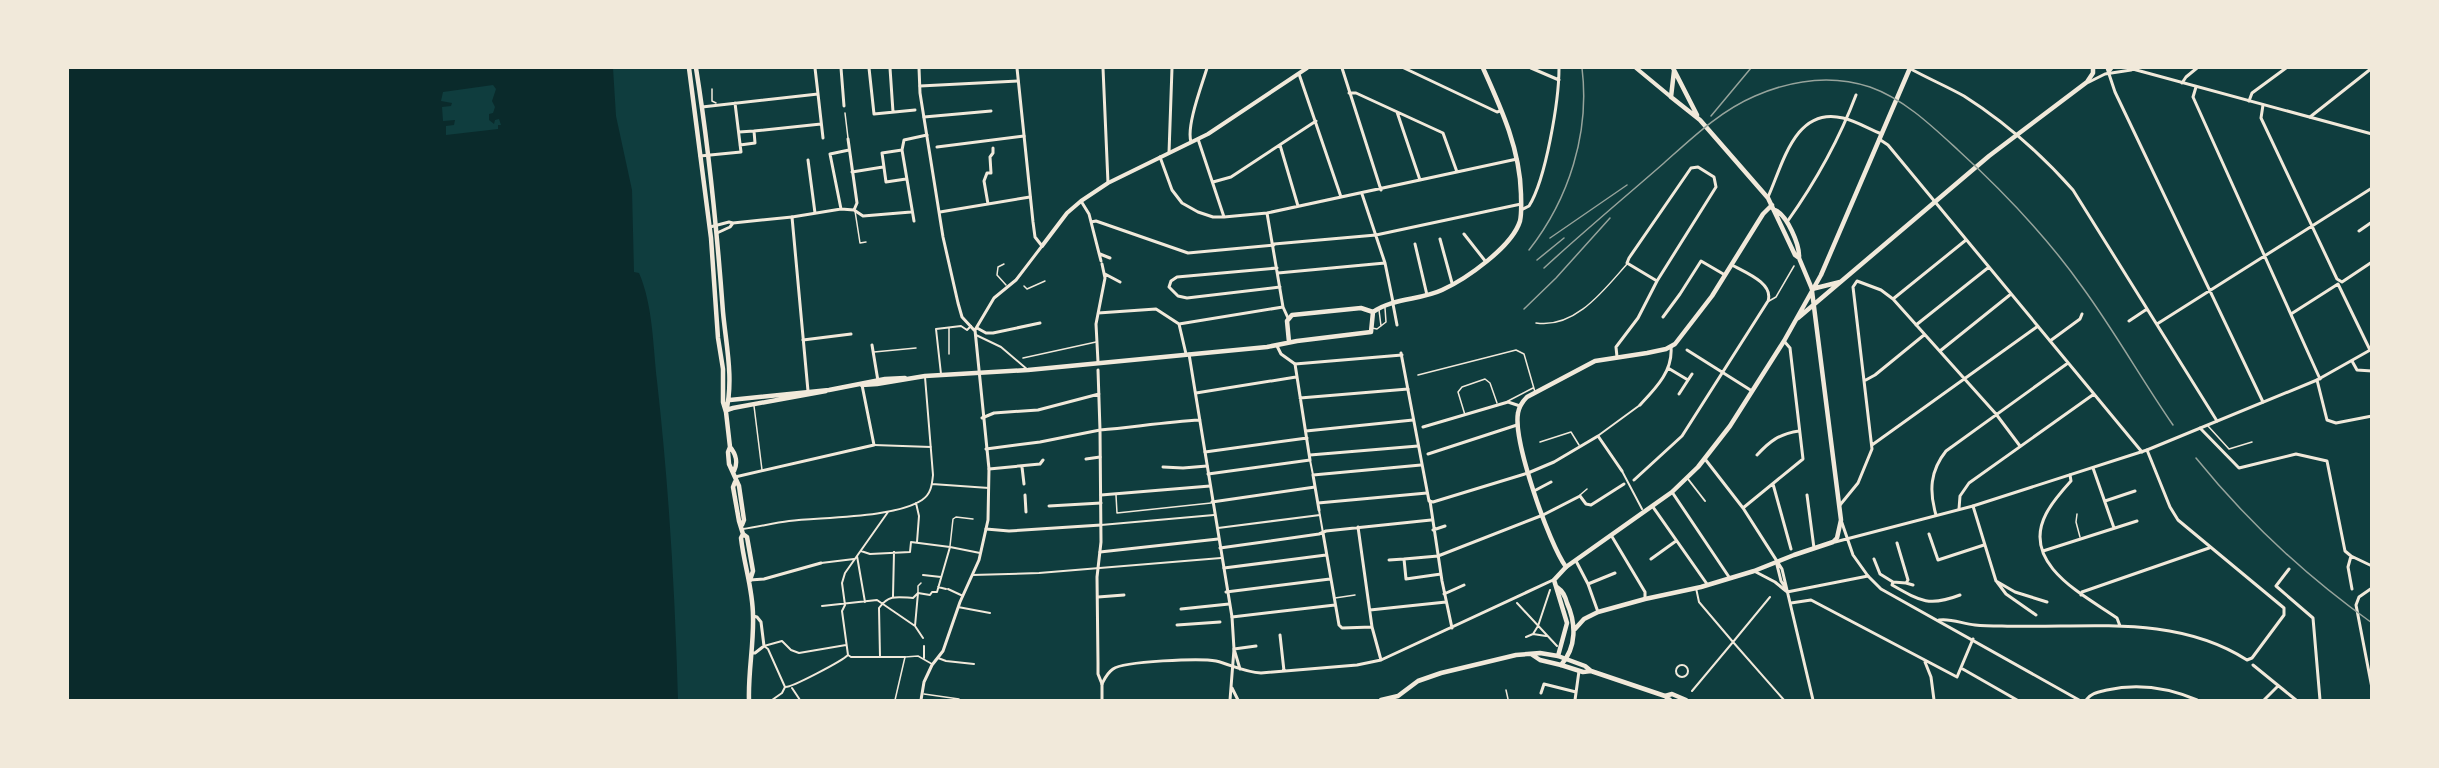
<svg xmlns="http://www.w3.org/2000/svg" width="2439" height="768" font-family="Literata,serif">
	<rect width="100%" height="100%" fill="#0f3d3e"/>
	<path fill="#0a2a2b" d="M68,68h545l3,48 16,74 2,82 5,1c14,32 14,73 18,108 12,106 18,212 21,319h-610z"/>
	<path fill="#0f3d3e" d="M493,85l3,4 -4,12 3,6 -2,6 -4,1v6l5,4 1,-4 4,-1 2,6h-3v4l-52,6v-9l8,-1 1,-5 -12,1 -1,-14 9,-1 1,-3 -11,-2 2,-9z"/>
	<g fill="none" stroke-linecap="round" stroke-linejoin="round">
		<path stroke="#f1e9da" stroke-width="1.5" d="M712,89v12l4,2
			M845,113l3,25
			M855,211l5,32 6,-1
			M1004,264l-6,3 -1,8 9,10
			M1024,286l3,3 18,-8
			M1769,301l7,-4 18,-31
			M1379,310l2,16
			M1536,323c39,6 68,-33 91,-59
			M949,328v26
			M1372,328l5,1 9,-7 -1,-14
			M874,352l42,-4
			M1023,358l73,-16
			M1418,375l98,-25 8,4 11,38
			M1508,401l25,-13
			M754,406l8,64
			M1465,415l-7,-23 4,-5 23,-8 5,4 7,20
			M2208,426l21,23 23,-7
			M1540,442l31,-10 8,13
			M1116,495l1,18 94,-10
			M1580,495l7,-6
			M2077,514l-1,8 4,15
			M950,546l3,-27 3,-2 17,2
			M918,593v-7l3,-3
			M1335,598l20,-3
			M1506,690l2,9
			M924,694l35,5
			M895,700l10,-43 13,-1 14,8"/>
		<path stroke="#f1e9da" stroke-width="2" d="M976,335l25,12 27,23
			M941,374l-5,-45 25,-3 6,4 4,-4
			M1599,435l41,-30
			M874,445l57,2
			M1310,460l3,15
			M1622,471l20,38
			M1688,479l17,22
			M932,484l57,4
			M916,503l3,13 -2,26
			M1319,510l4,23
			M1101,525l113,-10
			M1218,528l102,-13
			M743,529c15,-2 30,-6 46,-8 34,-4 106,-3 133,-21 9,-6 10,-15 11,-25l-8,-98
			M861,551l9,3 40,-2 1,-10 39,5 30,6
			M857,556l8,46
			M821,563l33,-4
			M923,575l18,2
			M972,575l67,-2 182,-15
			M938,587l8,2
			M948,589l15,7
			M918,593l12,2 2,-3h5l13,-45
			M893,596l1,-44
			M1770,597l-37,45 51,58
			M1517,603l40,43
			M822,606l55,-6 38,26 8,12
			M958,607l32,6
			M1533,634l5,-8 12,-36
			M1526,637l7,-3 13,2
			M924,646v12
			M848,655l-6,-44 3,-6 -3,-22 3,-10 43,-61
			M848,655l3,2h54
			M880,657l-1,-49c10,-14 19,-11 34,-10l5,-5 -3,33
			M938,658l8,3 28,3
			M1676 671a6 6 0 1 1 12 0a6 6 0 1 1-12 0Z
			M785,687l-17,-38 -4,-3 18,-5 9,9 8,3 47,-8
			M785,687c6,1 57,-26 63,-32
			M792,688l8,12
			M1692,691l41,-49 -34,-40 -3,-14
			M772,700l10,-7 3,-6"/>
		<path stroke="#f1e9da" stroke-width="3" d="M841,68l3,38
			M869,68l5,46 41,-4
			M890,68l3,44
			M1103,68l5,115
			M1342,68l39,122
			M1404,68l93,44 3,-1
			M1531,68l28,12
			M1909,68c18,10 37,18 55,28 41,26 77,58 109,94l144,231
			M2107,68l8,24 148,310
			M2108,73l4,-5
			M1299,74l42,123
			M2182,83l4,-6 11,-9
			M920,86l98,-5
			M2196,87l-3,10 127,282
			M1349,93h7l87,40 14,39
			M818,94l5,44
			M2249,101l3,-8 34,-25
			M2263,105l-2,13 76,161 5,3 30,-20
			M702,107l116,-13 -3,-26
			M1397,112l23,68
			M924,117l67,-6
			M2310,117l62,-49
			M754,131l67,-7
			M739,132l15,-1 1,12 -15,2
			M848,139l9,64 -3,7
			M1198,139l26,78
			M1879,139l9,6 254,307
			M1191,142c-5,-16 11,-57 16,-74
			M1280,145l18,61
			M937,147l87,-11
			M902,150l-20,3 4,29 20,-3
			M1169,153l3,-85
			M700,156l41,-4 -6,-49
			M1160,157l12,33 10,13 16,9 15,5h11l43,-4 250,-54
			M808,160l7,53
			M852,172l31,-5
			M1213,182l18,-5 85,-56
			M1362,194l23,69 8,39
			M1768,197c15,-33 27,-91 75,-79 13,3 26,11 39,16
			M1081,201l8,13 12,47
			M988,204l-4,-23 3,-8h4l-1,-16 3,-4v-5
			M841,209l-11,-55 19,-4
			M1521,210l8,-4c17,-27 30,-106 30,-138
			M940,212l90,-15
			M1267,213l16,94 5,11
			M792,217l49,-8 13,1 9,6 48,-4
			M914,221l-12,-71 2,-10 23,-5
			M1091,222l5,-1 92,32 86,-8
			M1787,222c27,-38 52,-82 69,-127
			M2359,231l13,-9
			M1464,234l22,28
			M1440,239l12,44
			M1274,244l102,-9 145,-31
			M1415,244l12,51
			M1100,254l10,4
			M1277,268l-100,9 -6,4 -2,6 9,9 9,2 93,-11
			M1278,273l107,-10
			M1105,274l15,8
			M1893,299l73,-59
			M1098,313l58,-4 23,15
			M2291,314l47,-30 32,66
			M1663,317l17,-23 21,-33 24,14
			M2129,321l18,-12
			M1179,324l104,-17
			M1179,324l7,30
			M2157,324l215,-136
			M1916,325l73,-58
			M977,328l9,5h7l47,-10
			M803,340l48,-6
			M2050,341l30,-22 2,-5
			M872,345l6,36
			M1687,350l65,41
			M1940,351l71,-57
			M1617,357l-1,-10 22,-29 19,-37 59,-94 -2,-10 -16,-10 -7,1 -62,90 -2,5 30,18
			M1098,362l-2,-38 9,-46 -3,-14
			M1668,368l20,12
			M2317,380l10,40 9,3 36,-7
			M1864,381l11,-6 49,-40
			M1196,393l100,-16
			M1679,394l13,-20
			M1300,398l108,-9
			M1640,405c16,-17 33,-34 31,-58
			M982,418l12,-5 44,-3 61,-16
			M1423,427l85,-25 12,4
			M2200,428l39,40 57,-14 31,7 18,90 6,5 -3,11 4,22
			M1306,431l107,-11
			M1872,445l166,-119
			M986,449l54,-7 60,-12 -2,-60
			M1205,452l102,-14
			M1428,454l89,-29
			M1310,455l108,-9
			M1757,455c13,-14 22,-21 42,-24
			M1086,459l14,-2
			M1705,459l38,49 39,61 31,131
			M1022,467l2,17
			M1163,467l20,1 24,-2
			M2093,468l21,60
			M989,469l51,-5 3,-4
			M1528,473l26,-11 44,-26 24,35
			M1208,474l102,-14 -15,-96
			M2070,475l1,6c-9,10 -19,21 -25,33 -26,50 38,81 71,104l3,8
			M735,477l139,-32 -12,-60
			M1634,480l48,-44 86,-135c6,-18 -24,-29 -36,-36
			M1773,484l18,65
			M1534,491l17,-9
			M1672,492l57,85
			M1025,495l1,17
			M1101,495l109,-9
			M1807,495l7,53
			M1430,501l12,80 10,47
			M2105,501l30,-10
			M1212,502l103,-15
			M1318,503l109,-10
			M1840,505l18,-22 14,-34 -19,-162 4,-6 24,9 12,9 103,115 24,32
			M1049,506l52,-3
			M1973,506l23,75 19,11 32,10
			M1653,507l54,77
			M1743,508l60,-49 -13,-111 -6,-7
			M1959,509l1,-13 9,-13 125,-89
			M1319,510l-6,-35 108,-10
			M1936,515c-7,-24 -6,-44 10,-64l122,-88
			M1358,527l14,100 9,33
			M986,529l23,2 92,-6
			M1433,530l12,-4
			M1323,533l16,92 3,3 30,-1
			M1929,534l9,26 46,-15
			M1611,535l34,57v7
			M1220,548l99,-14 7,-3 105,-11
			M2043,551l94,-30
			M1100,552l118,-13
			M1438,556l105,-41 37,-19 6,8 5,1 33,-21
			M1438,556l-34,3 2,20 35,-5
			M2351,556l21,10
			M1651,559l25,-18
			M1874,559l6,15 13,8 -1,3c28,16 37,22 68,10
			M1389,560l15,-1
			M1576,561l12,23 10,28
			M1777,565l4,16 4,6
			M1224,568l102,-13
			M2289,569l-13,17 37,32 7,82
			M1754,571l21,11 11,9
			M750,580l14,-1 57,-16
			M1893,582l13,1 2,-3 -11,-37
			M1997,582l9,12 30,21
			M1906,583l7,2
			M1588,584l27,-11
			M1226,592l104,-13
			M1787,592l81,-16
			M1444,594l20,-9
			M2081,595l1,-3 127,-44
			M1098,597l26,-2
			M1791,603l20,-3 146,77 16,-38
			M1181,609l48,-5
			M1370,610l76,-8
			M1232,617l103,-12
			M1939,620c12,-2 24,4 36,5 9,1 18,1 27,1 83,3 171,-13 245,34l5,-2 32,-43v-7l-106,-88 -8,-13 -23,-57
			M1177,625l43,-3
			M1280,635l4,36
			M752,653h3l9,-7 -3,-24 -4,-5 -4,-1
			M1925,662l6,15 3,23
			M2253,665l43,35
			M1961,668l56,32
			M1240,669l-6,-20 22,-3
			M1102,684c3,-6 5,-11 11,-15 11,-8 88,-11 103,-8 16,4 28,11 45,12l96,-8 24,-5 172,-80
			M1541,693l3,-9 32,8
			M1575,700l4,-29
			M2086,700c5,-7 13,-8 21,-10 31,-7 62,-2 90,10
			M2264,700l14,-14"/>
		<path stroke="#f1e9da" stroke-width="3" d="M919,68l1,25 23,144 15,66 4,14 12,13
			M2129,68l243,66
			M2089,82l16,-8 26,-4
			M710,227l19,-5 4,1 59,-6 16,174
			M717,233l13,-6 3,-4
			M1393,304l4,21
			M975,330l19,-32 22,-18 26,-34 -7,-9 -2,-15 -16,-154
			M1277,346l4,8 14,10 107,-9
			M1401,353l28,148 4,1 95,-29
			M1189,354l43,263 2,32 -4,51
			M2352,361l5,9 15,1
			M1841,520l12,35 15,21 13,13 198,111
			M1835,542l138,-36 174,-56 170,-70 55,-31
			M2372,588l-13,9 -3,8 16,83
			M1232,688l6,12
			M921,700l3,-18 8,-17 11,-14 17,-49 19,-42 9,-40 1,-51 -14,-139
			M1102,700v-16l-4,-10v-11l-1,-86 4,-35 -1,-112c34,-3 66,-8 100,-10"/>
		<path stroke="#f1e9da" stroke-width="4" d="M1636,68l35,29
			M1042,246l25,-33 14,-12 27,-18 100,-49 99,-66"/>
		<path stroke="#f1e9da" stroke-width="4.5" d="M689,68l22,170 7,100 5,31v33l3,10 4,35 -2,5 1,12 10,22 5,34 -2,5
			M696,68c13,81 21,163 27,244 3,33 11,67 3,100
			M1673,68l24,47
			M1674,71l-3,26 29,23 68,78 27,57 4,3 13,31
			M1775,210c12,5 25,35 24,48
			M1373,312c19,-14 48,-12 69,-22 24,-11 70,-43 78,-69 2,-9 1,-19 1,-27 -1,-45 -20,-86 -38,-126
			M1289,342l-2,-21 5,-6 69,-7 12,4
			M862,385l15,-1 48,-8 103,-6 239,-23 30,-6 74,-9 2,-20
			M730,400l99,-10 56,-11 20,-1
			M727,410l6,-2 93,-17
			M730,447c6,7 8,16 4,24
			M735,482l-2,5 6,34 4,13 -2,4c3,27 12,51 12,78 1,28 -5,56 -4,84
			M743,534l4,3 6,34 -3,9
			M1566,567c-17,-23 -53,-126 -48,-154 1,-7 4,-11 9,-16l68,-36 52,-8 19,-4 9,-5 37,-48 51,-82 9,-9
			M1558,656l27,10 6,5 74,25 5,4
			M1561,665l22,7 8,-1
			M1665,696l7,-2 14,6"/>
		<path stroke="#f1e9da" stroke-width="4.5" d="M1812,289l28,-7
			M1798,318l191,-162 98,-74 6,-9v-5
			M1575,629l9,-10 14,-7 47,-13 56,-12 53,-16 40,-16 39,-13 4,-4 4,-18 -29,-229
			M1531,654l9,6 21,5c16,-18 15,-42 6,-62 -2,-7 -4,-12 -10,-16
			M1381,700l17,-4 20,-15 23,-8 75,-18 24,-2 18,3 9,-33 -13,-43 12,-13 106,-75 26,-25 32,-41 54,-85 37,-66 89,-207"/>
		<path stroke="#97a49c" stroke-width="1.5" d="M1711,116l40,-48
			M1550,238l77,-53
			M1529,250c40,-51 61,-117 53,-182
			M1537,260l27,-22
			M1544,268c39,-36 80,-70 120,-105 28,-25 56,-52 91,-67 37,-16 76,-22 115,-9 34,12 62,39 88,63 46,42 89,87 125,138 32,44 59,92 90,137
			M1524,309l32,-31 54,-60
			M2196,458c51,63 110,118 176,165"/>
	</g>
	<rect width="2439" height="768" fill="none" stroke="#f1e9da" stroke-width="138"/>
</svg>
